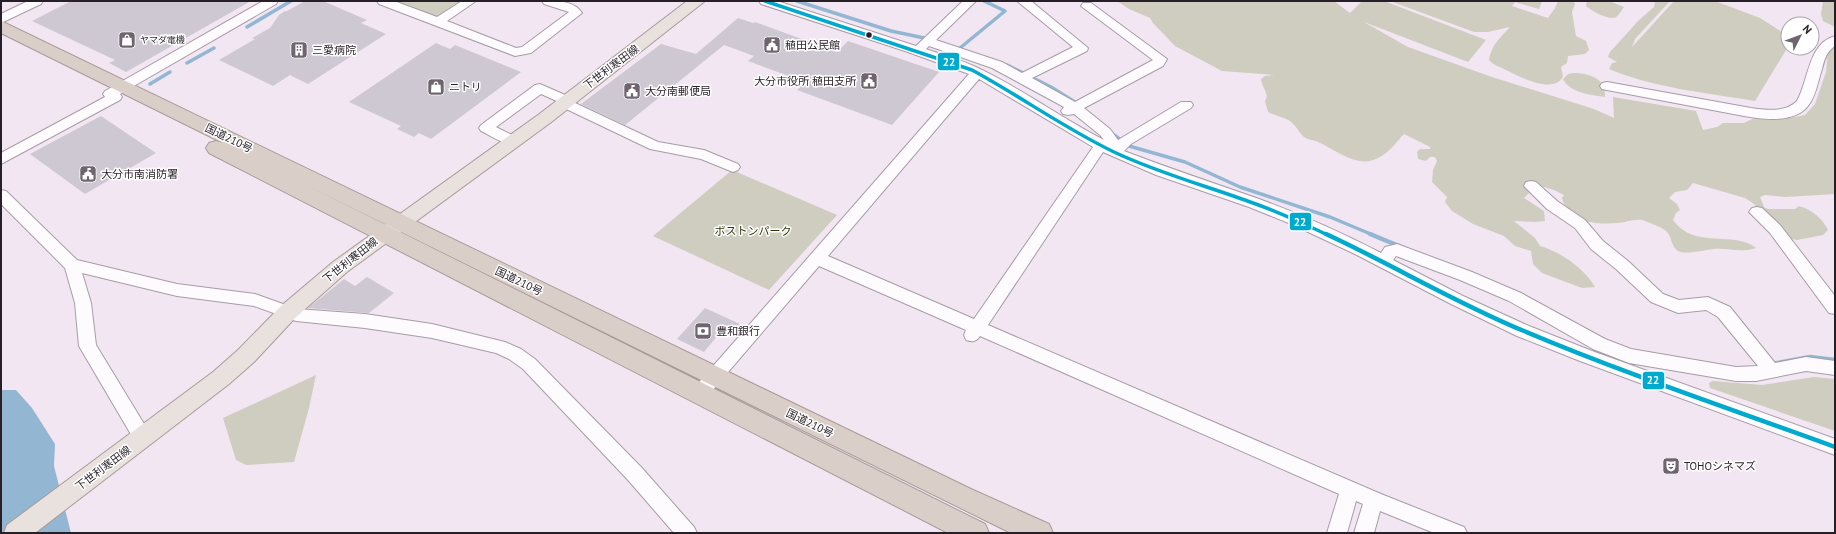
<svg xmlns="http://www.w3.org/2000/svg" width="1836" height="534" font-family="'PT Sans','Noto Sans JP',sans-serif">
	<rect width="100%" height="100%" fill="#f2e6f2"/>
	<path fill="#cfcdbf" d="M393,1h74l-23,16h-10z
		M1117,1h217l16,12 12,-12h22l102,39 -18,22 -104,-40 44,25 84,30 102,32 20,9 -1,-21 83,14 7,19 14,-3 6,-4h21l10,-5h36l15,-3 10,-11 11,-32 2,-20 3,-4 4,-2v148l-50,3 -20,-2 -5,2 4,10 4,2h27l4,-3c12,3 24,13 29,24l-5,5 -26,5 -10,-2 -21,-20 -12,-14 -9,-6 -52,-15 -6,7 -12,2 -6,6 8,6 3,6 -4,3 -3,7c21,30 61,10 83,28 -13,5 -28,0 -42,1 -9,1 -29,6 -36,2 -7,-4 -6,-15 -12,-20 -3,-3 -22,-11 -25,-11 -8,-1 -17,3 -24,3 -22,2 -49,-1 -55,-25l2,-3 -10,-5 -26,-8 3,9 -7,7 20,13 1,10 -10,1 -21,-1 21,17 5,8c21,6 45,23 55,41l-13,1 -40,-15 -9,-9 -2,-13 -16,-5 -11,-10 -31,-12 -21,-13 -7,-9 2,-5 -15,-15 1,-12 4,-9 -2,-4h-5l-4,4 -8,-2 -1,-7 3,-3h10v-2l-26,-13c-8,8 -13,17 -24,23 -23,13 -41,-6 -62,-15 -4,-2 -10,-2 -14,-5 -6,-5 -7,-11 -14,-16 -6,-4 -15,-5 -22,-9l-3,-11 2,-4c-1,-7 -5,-11 -6,-18l4,-3 9,-1 -52,-4 -47,-25 -22,-23 -3,-5 -21,-9z
		M1390,1h152l-3,8 -24,-7 -3,4 36,12 7,-10 3,-7h15l2,3 -3,8 4,24 10,5 3,9 -4,4 -17,2 -1,7 -6,4 2,9c-8,19 -43,1 -55,-5 -7,-4 -14,-5 -19,-11 2,-15 12,-23 21,-33l-22,5h-14z
		M1587,1h22l15,6c-2,3 -5,8 -8,10 -7,4 -26,-7 -30,-11z
		M1655,1h15l-35,38 -3,8 42,-46h41l45,17 28,18v11l-33,54c-48,-8 -101,-13 -146,-32l3,-6 5,-1 -9,-5 2,-5 29,-32 15,-13z
		M1823,1h12v26l-12,-6 -2,-7z
		M1573,73c16,0 33,5 32,24 -14,-2 -35,-4 -42,-18l5,-5z
		M732,170l105,45 -68,75 -116,-54z
		M316,375l-7,33 -15,54 -48,3 -10,-5 -13,-42z
		M1814,377l21,2v52l-125,-43 -1,-5 4,-2 49,4z"/>
	<path fill="#93b7d3" d="M1,390h15l16,18 23,36 -1,22 17,67h-70z"/>
	<g fill="none" stroke-linecap="round" stroke-linejoin="round">
		<path stroke="#93b7d3" stroke-width="3.5" d="M797,1l94,30 38,8
			M247,27l44,-26
			M960,48l45,-37 -21,-10
			M187,63l27,-15
			M1007,65l44,22 27,17
			M150,84l20,-12
			M1114,135l15,11 56,16 55,25 90,30 43,18"/>
		<path stroke="#93b7d3" stroke-width="4.5" d="M1370,234l29,12
			M1772,364l38,-7 25,3"/>
	</g>
	<path fill="#cec8d3" d="M71,1h180l-125,71 -17,-9 6,-3 -83,-39z
		M305,1h18l44,19 -6,3 25,11 -78,50 -18,-9 -17,11 -54,-26 36,-21 -3,-1 18,-10 9,-13 6,-4h2z
		M738,18l15,5 2,-1 82,30 11,-11 91,31 -47,53 -95,-35 8,-8 -57,-21 6,-5 -30,-11 -99,80 -44,-21 80,-60 35,10z
		M436,43l14,6 5,-4 66,27 -90,67 -12,-6 -5,4 -17,-8 4,-3 -52,-24z
		M101,116l55,37 -71,41 -55,-40z
		M367,277l27,16 -25,20 -61,-5 36,-29 11,7z
		M705,308l35,16 -9,9 -8,-4 -19,23 -27,-13z"/>
	<g fill="none" stroke-linecap="round" stroke-linejoin="round">
		<defs>
			<path id="minor" d="M28,1h15l-2,3 -40,19v-9z
				M263,1h15l-2,3 -156,90 2,3 -2,3 -119,64v-11l104,-56 -2,-3 2,-3z
				M377,1h17l43,16 25,-16h14l-29,20 69,27 6,-1 47,-35 -25,-8 -2,-3c14,0 32,-1 40,12l-51,40 -16,3 -136,-52z
				M759,1h18l139,45 47,-45h13l-40,39 66,22 20,11 51,-26 -56,-46h14l57,47 -1,3 -55,27 43,24 78,-42 -72,-54 2,-3h8l76,56 -4,7 -79,42 26,21 8,11 63,-38h10l2,3 -2,3 -60,36 -7,7c44,17 90,32 135,48 41,15 83,34 122,54l4,-6 12,-3 75,28 49,21 84,46 26,10 105,18 22,-1 -40,-49 -12,-7 -28,3 -27,-11 -35,-33 -25,-20 -16,-21 -28,-19 -23,-23 2,-4 5,-1 5,1 21,19 28,19 18,21 25,20 35,33 16,6 29,-3 22,10 45,56 31,-6 29,4v14l-29,-4 -50,10h-20l-107,-18 -36,-14 -84,-48 -49,-21 -64,-24 -3,4 70,36 66,30 63,25 243,88v16l-255,-94 -63,-25 -66,-32 -96,-50 -64,-30 -42,-17 -93,-32 -53,-23 -115,173 393,169 83,33 3,6h-33l-54,-22 -6,22h-20l9,-29 -7,-3 -9,32h-20l12,-39 -359,-158c-4,6 -8,6 -14,4l-2,-5 2,-5 -147,-64 -114,133 -6,2 -6,-2 -3,-5 3,-5 276,-315 -64,-23 -144,-47zM929,46l63,22 72,39 -3,4 2,3 5,1 6,-1 26,21 4,5c-43,-22 -82,-51 -126,-72 -16,-8 -35,-13 -52,-19zM979,79l114,68 -119,172 -146,-63z
				M1835,36v10c-8,5 -11,14 -13,23 -4,12 -6,27 -14,37 -14,18 -46,13 -64,10l-137,-26 -5,-1 -2,-3 2,-3 5,-1 144,26c15,2 34,5 46,-7 12,-21 11,-58 38,-65z
				M540,84l32,14 1,4 85,40 46,8 34,14 2,3 -2,3 -5,2 -32,-13 -51,-10 -90,-43 -1,-4 -18,-8 -45,33 22,11 2,3 -2,3c-12,3 -26,-8 -37,-13l-2,-3 2,-3 54,-40z
				M1,190l5,1 71,69 100,24 78,10 42,15 68,5 67,10 73,18 16,7 14,10 107,109 52,59 3,6h-23l-46,-53 -105,-111 -14,-10 -13,-6 -64,-15 -67,-10 -69,-7 -42,-15 -77,-10 -95,-23 9,30 5,42 56,92 -2,6 -7,2 -7,-2 -57,-97 -4,-43 -10,-35 -64,-64z
				M1757,207l5,1 18,17 55,71v18l-6,-1 -59,-80 -21,-21 3,-4z"/>
			<path id="major" d="M687,1h18l-155,122 -203,149 -52,46 -41,44 -25,22 -194,149h-31l3,-8 206,-153 25,-22 43,-44 52,-44 205,-147z"/>
			<path id="highway" d="M1,21l970,468 78,35 4,9h-42l-707,-349 681,340 4,9h-41l-739,-380 -3,-5 3,-5 7,-2 7,2 -222,-110z"/>
		</defs>
		<use href="#minor" stroke="#a69da6" stroke-width="2"/>
		<use href="#major" stroke="#aa9b98" stroke-width="2"/>
		<use href="#highway" stroke="#aa9b98" stroke-width="2"/>
		<use href="#minor" fill="#fdfbfd" fill-rule="evenodd"/>
		<use href="#major" fill="#e8e1de" fill-rule="evenodd"/>
		<use href="#highway" fill="#dacfc8" fill-rule="evenodd"/>
		<defs>
			<path id="bus-1-far1" d="M765,1l207,69c48,26 92,58 142,82 44,21 93,34 139,51 26,9 51,21 75,32"/>
			<path id="bus-1" d="M1326,234c67,31 130,69 198,97 102,43 207,78 311,116"/>
		</defs>
		<use href="#bus-1-far1" stroke="#fff" stroke-width="6"/>
		<use href="#bus-1" stroke="#fff" stroke-width="8"/>
		<use href="#bus-1-far1" stroke="#00a9ce" stroke-width="3.5"/>
		<use href="#bus-1" stroke="#00a9ce" stroke-width="4.5"/>
	</g>
	<defs>
		<symbol id="shop-square" viewBox="-11 -11 22 22"><rect x="-9" y="-9" width="18" height="18" rx="4" fill="#6e656e" stroke="#fff"/><path d="M-5-2.5h2.3a2.7 3.5 0 0 1 5.4 0H5L5.5 6h-11ZM-1.5-2.5h3a1.5 2.3 0 0 0-3 0Z" fill="#fff"/></symbol>
		<symbol id="civic-square" viewBox="-11 -11 22 22"><rect x="-9" y="-9" width="18" height="18" rx="4" fill="#6e656e" stroke="#fff"/><path d="M-.6-6.5H3V-4.5H.6V-3L4-1V1h2V6H-6V1h2V-1L-.6-3ZM-1.2 2.5V6h2.4V2.5Z" fill="#fff"/></symbol>
		<symbol id="building-square" viewBox="-11 -11 22 22"><rect x="-9" y="-9" width="18" height="18" rx="4" fill="#6e656e" stroke="#fff"/><path d="M-4-6H4V6H1V3H-1V6H-4ZM-2.5-4.3h1.7v1.8h-1.7ZM.8-4.3h1.7v1.8H.8ZM-2.5-1h1.7V.8h-1.7ZM.8-1h1.7V.8H.8Z" fill="#fff"/></symbol>
		<symbol id="bank-square" viewBox="-11 -11 22 22"><rect x="-9" y="-9" width="18" height="18" rx="4" fill="#6e656e" stroke="#fff"/><path d="M-6-4H6V4H-6ZM0-2.3a2.3 2.3 0 1 0 0 4.6a2.3 2.3 0 1 0 0-4.6Z" fill="#fff"/></symbol>
		<symbol id="theatre-square" viewBox="-11 -11 22 22"><rect x="-9" y="-9" width="18" height="18" rx="4" fill="#6e656e" stroke="#fff"/><path d="M-5-5.5Q0-4 5-5.5V0Q5 5 0 6Q-5 5-5 0ZM-3.3-2.5H-1v1.5H-3.3ZM1-2.5H3.3v1.5H1ZM-2.8 1Q0 5.5 2.8 1Z" fill="#fff"/></symbol>
	</defs>
	<g fill-rule="evenodd">
		<use href="#shop-square" x="117" y="30" width="20" height="20"/>
		<use href="#civic-square" x="762" y="35" width="20" height="20"/>
		<use href="#building-square" x="289" y="40" width="20" height="20"/>
		<use href="#civic-square" x="859" y="71" width="20" height="20"/>
		<use href="#shop-square" x="426" y="77" width="20" height="20"/>
		<use href="#civic-square" x="622" y="81" width="20" height="20"/>
		<use href="#civic-square" x="78" y="164" width="20" height="20"/>
		<use href="#bank-square" x="693" y="321" width="20" height="20"/>
		<use href="#theatre-square" x="1661" y="456" width="20" height="20"/>
	</g>
	<circle fill="#271f27" stroke="#fff" stroke-width="1.5" cx="869" cy="35" r="3.5"/>
	<g text-anchor="middle" stroke-width="3" stroke-linejoin="round" paint-order="stroke">
		<g font-size="9" fill="#271f27" stroke="#fff" text-anchor="start">
			<text x="140" y="43">ヤマダ電機</text>
		</g>
		<g font-size="11" fill="#271f27" stroke="#fff" text-anchor="start">
			<text x="785" y="49">稙田公民館</text>
			<text x="312" y="54">三愛病院</text>
			<text x="856" y="85" text-anchor="end">大分市役所 稙田支所</text>
			<text x="449" y="91">ニトリ</text>
			<text x="645" y="95">大分南郵便局</text>
			<text x="101" y="178">大分市南消防署</text>
			<text x="716" y="335">豊和銀行</text>
			<text x="1684" y="470">TOHOシネマズ</text>
		</g>
		<g font-size="11" fill="#271f27" stroke="#fff">
			<text transform="translate(611 67) rotate(-37)" y="4">下世利寒田線</text>
			<text transform="translate(229 138) rotate(26)" y="4">国道210号</text>
			<text transform="translate(350 260) rotate(-38)" y="4">下世利寒田線</text>
			<text transform="translate(519 281) rotate(26)" y="4">国道210号</text>
			<text transform="translate(810 423) rotate(26)" y="4">国道210号</text>
			<text transform="translate(103 468) rotate(-37)" y="4">下世利寒田線</text>
		</g>
		<g font-size="11" fill="#2f3405" stroke="#fff">
			<text x="753" y="235">ボストンパーク</text>
		</g>
	</g>
	<g stroke="#fff" stroke-width="1.5">
		<rect x="937" y="52" width="23" height="19" rx="4" fill="#00a9ce"/>
		<rect x="1289" y="212" width="23" height="19" rx="4" fill="#00a9ce"/>
		<rect x="1642" y="371" width="23" height="19" rx="4" fill="#00a9ce"/>
	</g>
	<g font-size="11" text-anchor="middle" font-weight="bold" fill="#fff">
		<text x="949" y="66">22</text>
		<text x="1300" y="226">22</text>
		<text x="1653" y="384">22</text>
	</g>
	<rect width="1836" height="534" fill="none" stroke="#271f27" stroke-width="4"/>
	<g transform="translate(1800 36) rotate(48)"><circle r="19" fill="#ffffff" stroke="#a9a5a9"/>
	<path d="M0-3L7 15L0 10L-7 15Z" fill="#6e656e"/>
	<text y="-6" font-size="11" font-weight="bold" text-anchor="middle" fill="#271f27">N</text>
	</g>
</svg>
